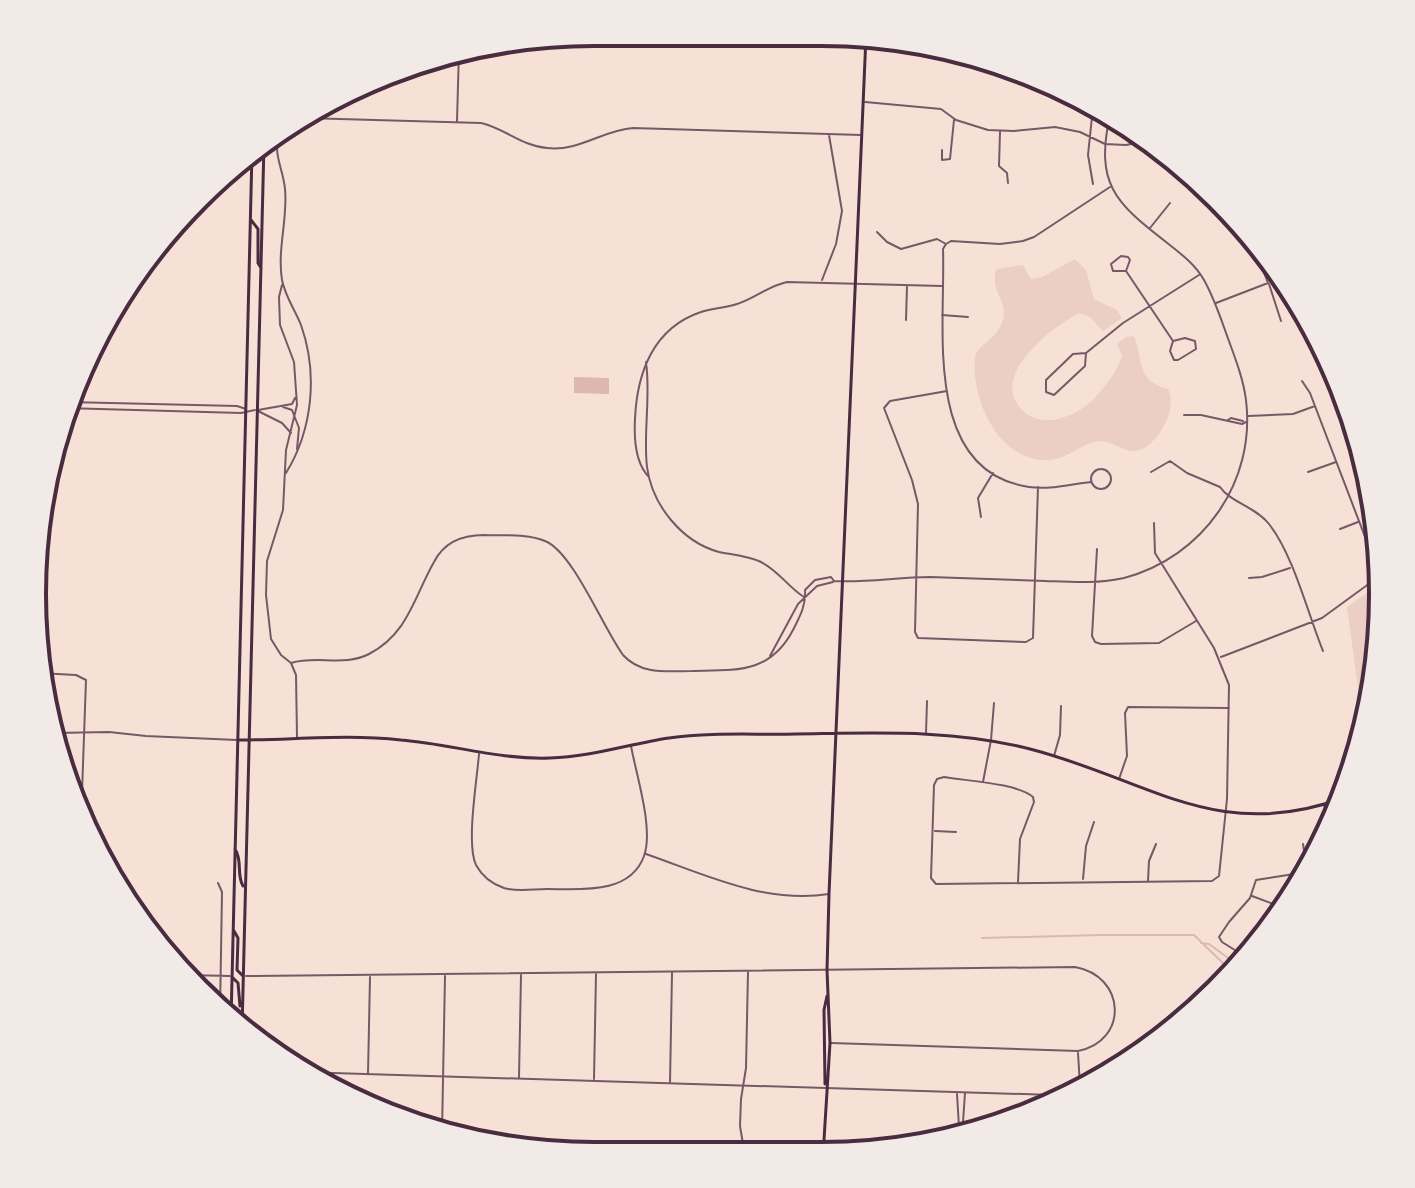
<svg xmlns="http://www.w3.org/2000/svg" width="1415" height="1188" font-family="'Playfair Display',serif">
	<rect width="100%" height="100%" fill="#f7e1d7"/>
	<path fill="#ebcfc5" d="M1075,259l11,11 8,29 23,11 5,8 -19,13 -13,-14 -11,-4c-24,13 -82,55 -63,89 20,34 66,14 84,-10 10,-12 18,-23 22,-37l-5,-11 9,-7 8,-1c10,24 1,44 34,53 10,19 -9,54 -28,61 -15,5 -27,-10 -41,-9 -18,2 -32,19 -51,19 -49,2 -77,-60 -73,-102 1,-13 24,-20 28,-38 5,-21 -13,-26 -7,-51l27,-4 8,14 11,-2z
		M1382,582l1,12 -11,110 -8,28 -17,-125z"/>
	<path fill="#dcb8b0" d="M574,377l35,1v16l-35,-1z"/>
	<g fill="none" stroke-linecap="round" stroke-linejoin="round">
		<path stroke="#dcb8b0" stroke-width="2" d="M982,938l118,-3h94l32,31 10,4
			M1201,943l8,1 30,22"/>
		<path stroke="#755966" stroke-width="2" d="M865,102l76,7 15,11 32,10 26,1 41,-4 25,5 25,12 21,1 24,-5
			M1092,117l-4,38 5,29
			M304,118l177,5c23,5 41,23 66,25 31,4 56,-18 86,-20l228,7
			M457,121l2,-71
			M1000,132l-1,34 8,7 1,10
			M278,135c-4,23 5,33 7,54 3,30 -8,60 -3,91 3,16 13,30 19,45 17,48 12,104 -15,148
			M942,150v10l8,-1 4,-39
			M1150,228l20,-25
			M877,232l10,10 14,7 36,-10 9,5 5,-3 49,3 23,-3 11,-4 76,-50
			M946,244l-3,5c3,76 -22,222 86,238 21,3 41,-3 62,-5
			M1121,256l7,1 2,3 -4,11h-13l-2,-7z
			M1126,271l47,70
			M822,280l14,-36 6,-33 -13,-76
			M1269,284l12,37
			M282,285l-3,12 1,28 14,37 3,43 -11,45 -3,60 -16,51 -1,34 5,44 10,16 10,8 5,12 1,62
			M1216,303l52,-20 -20,-52
			M942,315l26,2
			M906,320l1,-34
			M1185,338l10,3 1,8 -18,11h-4l-4,-9 3,-10z
			M1086,353l-1,13 -31,29 -8,-3v-12l27,-26 13,-1 37,-30 76,-48
			M646,362c5,35 -3,71 1,105 5,38 35,75 72,85 15,3 29,4 42,10 18,9 27,25 43,35
			M1302,381l8,12 70,183
			M947,391l-57,10 -6,7 28,72 6,24 -3,128 3,6 108,4 7,-4 5,-151
			M283,407l9,3 7,18 -2,21
			M258,410l34,-6 3,-6
			M258,411l24,12 9,10
			M1184,415h17l41,9 4,-2
			M1248,416l45,-2 22,-8
			M1228,420l3,-2 12,3
			M1091 479a10 10 0 1 1 20 0a10 10 0 1 1-20 0Z
			M1151,472l19,-11 17,12 33,14c10,15 36,20 49,37 24,30 39,90 54,127
			M1308,472l28,-10
			M649,477c-14,-14 -15,-40 -14,-58 2,-46 18,-91 66,-107 12,-4 24,-4 36,-8 17,-5 31,-18 50,-22l155,4
			M981,517l-3,-19 15,-25
			M1340,529l18,-7
			M1097,549l-5,87 3,6 6,2 58,-1 37,-22
			M1249,578l13,-1 28,-9
			M770,656l28,-52 19,-18 16,-4
			M1221,657l101,-39 59,-43
			M291,663c26,-8 53,4 78,-9 39,-20 45,-57 65,-92 10,-20 29,-27 50,-27 20,1 42,-2 61,6 28,11 58,87 78,114 18,20 44,16 69,16 44,-1 78,3 101,-41 7,-14 13,-24 12,-40l10,-10 16,-3 3,4c32,2 64,-4 96,-4 39,1 77,3 115,4 26,1 53,3 79,-3 79,-21 132,-96 122,-178 -3,-24 -13,-47 -21,-70 -6,-17 -12,-34 -21,-50 -9,-16 -24,-27 -38,-38 -52,-40 -71,-59 -56,-127
			M38,673l38,2 10,5 -5,141
			M926,733l1,-32
			M479,754c-2,26 -13,90 -3,111 6,11 16,19 28,23 13,4 29,1 43,1 33,0 83,6 97,-33 10,-27 -8,-82 -13,-110
			M1054,756l6,-21 1,-29
			M1119,779l8,-23 -2,-43 3,-6 101,1
			M983,782l8,-42 3,-37
			M1324,805l7,21
			M935,831l21,1
			M1303,844l4,26
			M646,854c60,21 119,50 183,40
			M1083,879l3,-33 8,-24
			M1148,881l1,-20 7,-17
			M1018,882l2,-43 14,-37 -1,-5c-16,-14 -67,-16 -89,-20l-7,2 -3,6 -3,93 5,6 276,-3 7,-5 8,-77 2,-114 -15,-37 -59,-95 -1,-30
			M218,883l4,9 -2,121
			M1252,896l24,9
			M137,919l14,1 3,3v15
			M1246,957l-24,-15 -3,-5 10,-15 21,-24 6,-18 51,-8
			M187,975l43,1
			M246,976l829,-9c51,9 54,74 3,84l-247,-8
			M368,1074l2,-97
			M519,1078l2,-103
			M594,1079l2,-105
			M670,1083l2,-110
			M1077,1091l3,-5 -2,-33
			M957,1094l2,33
			M442,1132l3,-156
			M958,1137l5,-15 2,-29
			M745,1156l-5,-30 1,-27 5,-31 2,-96"/>
		<path stroke="#755966" stroke-width="2" d="M68,402l169,4 9,3
			M64,408l177,5 14,-3
			M54,733l55,-1 37,4 91,4
			M301,1072l752,23
			M1059,1095h11"/>
		<path stroke="#4a2c40" stroke-width="3" d="M238,740c54,0 109,-6 163,0 50,4 98,20 149,18 41,-1 79,-14 119,-20 42,-6 85,-3 127,-4 79,-1 157,-5 234,15 117,30 187,95 313,49
			M825,1084l-1,-74 3,-14
			M823,1156l7,-113 -3,-73 2,-76 37,-858"/>
		<path stroke="#4a2c40" stroke-width="3" d="M251,220l7,9v34l3,5
			M235,849c8,12 1,25 8,37
			M234,931l4,7 -1,32 6,6
			M232,977l6,6 2,23
			M231,1022l21,-870
			M242,1030l22,-886"/>
	</g>
	<path d="M0 0H1415V1188H0ZM594 46H821A548 548 0 0 1 1369 594V594A548 548 0 0 1 821 1142H594A548 548 0 0 1 46 594V594A548 548 0 0 1 594 46Z" fill="#f1eae7" fill-rule="evenodd"/>
	<path fill="none" stroke="#4a2c40" stroke-width="4" d="M594 46H821A548 548 0 0 1 1369 594V594A548 548 0 0 1 821 1142H594A548 548 0 0 1 46 594V594A548 548 0 0 1 594 46Z"/>
</svg>
